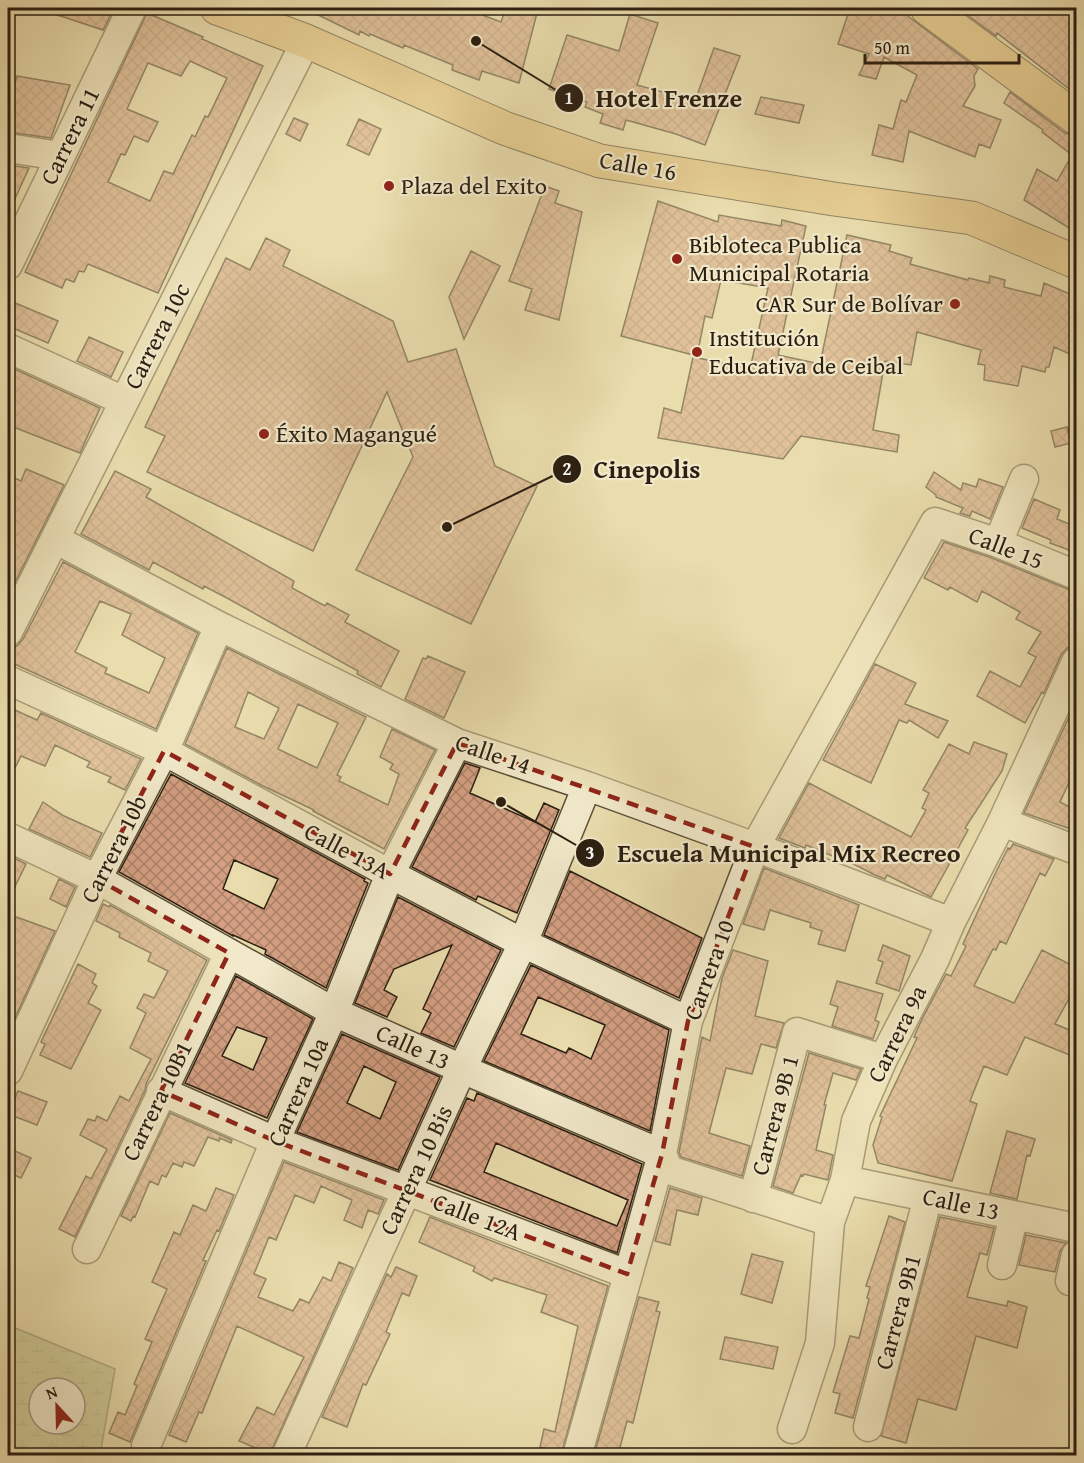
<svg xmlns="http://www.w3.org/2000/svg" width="1084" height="1463" font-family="'Gentium Book Plus',serif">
	<defs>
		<pattern id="wetland-marsh" width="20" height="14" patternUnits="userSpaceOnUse" patternTransform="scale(1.5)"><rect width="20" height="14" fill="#b7c18a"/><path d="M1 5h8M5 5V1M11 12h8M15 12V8" fill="none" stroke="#9ea576"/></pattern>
		<pattern id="building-cross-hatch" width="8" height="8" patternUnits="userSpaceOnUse" patternTransform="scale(1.5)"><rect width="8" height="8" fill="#d49f82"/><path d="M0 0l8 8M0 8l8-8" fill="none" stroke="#ac8169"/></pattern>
	</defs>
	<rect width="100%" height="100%" fill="#eaddad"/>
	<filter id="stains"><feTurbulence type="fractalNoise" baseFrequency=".00333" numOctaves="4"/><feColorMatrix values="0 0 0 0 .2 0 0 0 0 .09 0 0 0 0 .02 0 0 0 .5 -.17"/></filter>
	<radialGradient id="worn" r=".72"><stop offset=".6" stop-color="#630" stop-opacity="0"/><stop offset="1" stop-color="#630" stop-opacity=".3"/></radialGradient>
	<path fill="url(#wetland-marsh)" stroke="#71704e" stroke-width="1.5" fill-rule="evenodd" d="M8,1325l107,44 -15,86h-92zM39,1388h36v36h-36z"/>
	<path fill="url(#building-cross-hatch)" stroke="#2b1f11" stroke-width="1.5" fill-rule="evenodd" d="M45,8h69l-11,22 -58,-19z
		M304,8h169l-1,3 29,11 5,-14h14l17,5 -18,70 -37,-12 -3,9 -27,-10 1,-5 -49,-20 -1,3 -33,-14 -1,2 -9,-5 -1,4z
		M850,8h47l81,61 -4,7 1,10 -12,20 38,14 -11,28 -11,-4 -4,13 -66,-26 -6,31 -31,-7 7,-30 14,4 8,-29 5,2 11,-27 -33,-18 -8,22 -17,-4 10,-21 -31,-10z
		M958,8h119v87l-80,-62 -1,3z
		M147,13l56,24 -1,2 61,27 -105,227 -70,-29 -4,8 -5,-1 -5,11 -8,-3 -4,9 -37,-16zM190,61l37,17 -19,39 -3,-1 -10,21 -3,-2 -19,39 -9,-3 -14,30 -42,-19 13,-28 4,1 9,-19 14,6 10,-20 -31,-13 21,-46 33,13z
		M630,14l28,9 -21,62 58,16 19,-53 26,8 -35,89 -29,-11 -50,-14 -3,10 -23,-7 3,-9 -18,-7 2,-5 -38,-13 18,-54 52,16z
		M17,76l53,9 -19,53 -43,-6v-24z
		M1010,92l55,41 12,3v77l-8,15 -45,-28 13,-31 20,12 15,-26 -30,-23 1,-2 -39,-27z
		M761,97l43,8 -5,18 -44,-9z
		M294,118l14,6 -8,17 -14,-7z
		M359,119l22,10 -12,26 -22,-10z
		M8,165l21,3 -21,46z
		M545,186l14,5 -4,12 27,9 -23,108 -34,-10 7,-21 -23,-8z
		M658,201l60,21 1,-7 62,11 1,-6 24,6 -28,129 42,9 27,-129 44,10 -2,6 23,7 -2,6 58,16 1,-2 20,5 1,-7 15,4 -1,7 37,9 3,-13 33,14v60l-23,-10 -5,20h-3l-1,5 -23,-6 -4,20 -34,-6 1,-15 -7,-1 3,-14 -64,-18 -6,33 -26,-4 -12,69 26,5 -2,17 -96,-16 -18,23 -125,-21 6,-30 17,5 12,-56 57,12 18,-81 -47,-8 -9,38 -7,-2 -8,40 -76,-20z
		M266,238l24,12 -7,16 110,55 15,41 48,-13 39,117 42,20 -66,138 -115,-54 57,-113 -26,-65 -74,159 -166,-79 18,-36 -20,-9 81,-169 24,12z
		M471,251l29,15 -36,73 -15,-42z
		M8,300l50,21 -10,22 -40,-17z
		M89,337l34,15 -12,25 -34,-16z
		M8,366l92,42 -20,45 -72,-28z
		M1067,427l4,16 -16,4 -4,-16z
		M26,469l38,16 -56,111v-121l13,6z
		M115,471l36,18 -5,8 148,84 -2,7 33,18 2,-3 22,12 -4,7 54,29 -18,36 -24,-13 1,-3 -131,-73 -23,-12 -1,3 -50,-27 -4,8 -68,-36z
		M934,472l27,18 2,-7 13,4 3,-8 24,8 -13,32 -18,-8 -2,5 -10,-3 3,-5 -27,-11v-2l-10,-8z
		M1034,499l26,11 -3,9 20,8v26l-27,-10 1,-3 -29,-12z
		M944,542l48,16 78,32 7,1v55l-10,2 -6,7 -17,38 -2,-1 -17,31 -48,-27 13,-25 30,16 16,-30 -8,-4 13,-21 -25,-13 4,-7 -38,-21 -5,11 -27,-15 -2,3 -24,-12z
		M63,562l135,71 -42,96 -148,-68v-13l9,-2 6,-7zM100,601l31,13 -9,21 43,23 -16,35 -44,-20 2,-5 -32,-16z
		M227,648l139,69 -29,58 4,2 -2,4 49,24 11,-31 -9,-5 3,-5 -13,-7 12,-28 43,21 -51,99 -71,-38 1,-1 -53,-25 -76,-41zM248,692l31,16 -15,31 -29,-12zM298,704l40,19 -21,45 -39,-19z
		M428,656l37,16 -21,46 -39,-19 18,-41 3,1z
		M875,664l41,19 -11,21 43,17 -10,17 -29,-18 -2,3 -8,-3 -28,63 -48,-23z
		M1077,700v65l-17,37 17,9v6l-6,12 -47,-16z
		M8,707l29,13 4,-7 100,46 -16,31 -17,-8 3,-5 -24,-10 3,-5 -35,-17 -10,21 -24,-10 -13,26z
		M974,742l33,12 -5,17 -37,57 3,2 -37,67 -44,-22 -2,4 -10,-4 -39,-20 -1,2 -29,-12 -1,3 -26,-10 30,-55 102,54 15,-27 -4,-2 7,-15 -6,-3 26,-46 20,10z
		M465,763l15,5 -10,25 65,29 9,-19 15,7 -42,103 -39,-17 -2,4 -64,-33z
		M171,774l194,105 -1,2 4,2 -42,105 -61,-34 1,-4 -33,-15v1l-114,-64zM234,860l44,19 -14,30 -41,-20z
		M43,802l21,14 38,17 -12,24 -61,-28z
		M1013,844l41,15 -9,17 -5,-3 -34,71 -6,-3 -4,9 -3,-1 -19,37 40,17 28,-53 35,18v16l-22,40 22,9v25l-52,-21 -18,38 -23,-9 -14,35 7,3 -25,77 -74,-18 -5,-18 9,-28 -2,-1 37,-78 -3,-1 8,-18 24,-45 5,2 15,-30 -3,-2 31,-68 14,-28 2,1z
		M8,855l18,9 -18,37z
		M764,868l95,37 -14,46 -27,-7 4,-13 -12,-4 1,-4 -41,-13 -6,20 -21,-6z
		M570,871l132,67 -23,60 -135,-63z
		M59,879l16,8 -9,20 -16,-8z
		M398,897l103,53 -47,97 -33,-14 10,-20 -8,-4 29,-64 -58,24 -10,21 13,7 -10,20 -32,-14z
		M103,904l6,3 1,-2 97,55 -61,124 -1,6 -70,147 -16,-8 27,-53 5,3 16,-30 -27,-14 8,-16 7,2 2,-5 10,5 13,-25 9,5 22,-42 -21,-11 16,-35 -9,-5 7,-14 10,4 14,-27 -20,-10 3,-8 -32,-16 1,-4 -24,-12z
		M8,914l47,17 -47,102z
		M883,945l27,11 -11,35 -23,-8 7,-21 -5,-2z
		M733,950l35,11 -13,55 29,7 -8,25 -15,-4 -9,30 -26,-6 -17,65 41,13 -8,30 -61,-19 -2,-5 23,-115 8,4 12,-63z
		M78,964l18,10 -4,9 5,3 -9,17 13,7 -30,59 -31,-14 5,-11 -4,-2z
		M531,965l138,65 -19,101 -166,-70zM538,997l67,28 -14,34 -22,-11 -3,5 -45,-19z
		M236,976l77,43 -46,99 -82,-35zM237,1027l30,11 -14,32 -31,-14z
		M837,981l46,13 -8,26 4,2 -6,17 -41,-13 6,-19 -8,-3z
		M342,1034l98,43 -42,93 -101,-38zM364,1066l32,16 -16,37 -33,-16z
		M809,1053l52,16 -5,11 -23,-7 -9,32h2l-10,45 17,5 -5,25 -24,-6 -1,2 -2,-1 -8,18 -20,-7z
		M18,1091l29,11 -10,23 -29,-11z
		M477,1093l165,71 -25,89 -187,-73 37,-82 7,3zM496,1143l132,57 -11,26 -133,-54z
		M170,1113l62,27 -1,3 -11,-5 -1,3 -11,-4 -14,29 -10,-4 -2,5 -9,-4 -7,14 -4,-2 -4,10 -8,-4 -15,36 -2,-1 -2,5 -10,-5z
		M1007,1131l28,8 -5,17 -3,-1 -10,44 -27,-6z
		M8,1148l23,10 -10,20 -13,-6z
		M284,1162l100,38 -6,14 -10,-4 -6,18 -18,-8 8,-20 -31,-14 -7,17 -19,-8 -19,45 -7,-3 -15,37 12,5 -8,18 35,14 7,-12 9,4 14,-26 8,4 8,-19 14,6 -83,186 -31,-13 18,-34 17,8 30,-58 -67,-31 -35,87 -3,-1 -13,30 -17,-7z
		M216,1188l18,7 -15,36 -2,-1 -14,30 3,1 -76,181 -21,-9 9,-21 7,3 12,-29 -3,-2 18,-42 -7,-3 22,-50 -15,-7 22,-50 6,3 13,-30 13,6z
		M670,1188l32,10 -4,17 -21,-5 -7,35 -15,-4z
		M889,1216l16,6 -52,196 -18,-5 5,-19 -7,-2 17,-56 9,2 10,-39 -2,-1 3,-11 -4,-1z
		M430,1217l178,69 -47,169h-19l2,-7 -4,-1 4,-18 11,3 23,-106 -37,-14 6,-17 -53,-17 -2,3 -19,-10 2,-4 -56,-25z
		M940,1217l54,11 -7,27 -7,-2 -13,44 40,9 1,-5 19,6 -10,41 -41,-12 -20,74 -38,-11 -12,44 -25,-7z
		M1026,1235l40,8 -6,8 -5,21 -36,-7z
		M752,1254l31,8 -11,41 -31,-9z
		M396,1267l21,9 -8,20 -7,-3 -16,39 4,2 -24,51 -3,-1 -16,43 -25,-10 65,-143 4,3z
		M639,1297l20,5 -3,9 4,1 -27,111 -6,-2 -9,34h-24z
		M725,1337l53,10 -5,22 -53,-10z"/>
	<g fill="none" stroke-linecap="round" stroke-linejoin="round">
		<defs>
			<path id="minor" d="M8,148l52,8
				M8,265l124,-257
				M8,348l116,53
				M55,539l164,87 238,117 130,43 168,61 196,75
				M998,543l26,-64
				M8,632l298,-591
				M8,680l156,71 226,123 133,69 165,78
				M1002,822l74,28
				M8,837l89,42 237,133 128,57 200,85 7,16 161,52
				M8,1071l89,-192 67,-128 55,-125
				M161,1091l114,50 352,133
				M845,1180l231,48
				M753,1198l44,-166 86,27
				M87,1249l142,-296
				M1002,1265l12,-50
				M1070,1281l6,-26
				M868,1427l60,-230
				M792,1429l28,-86 10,-121 15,-42 11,-59 27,-62 52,-100 16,-37 51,-100 74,-160
				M146,1446l129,-305 59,-129 56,-138 67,-131
				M286,1456l176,-387 61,-126 64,-157
				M577,1456l85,-302 26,-133 67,-174 180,-325 63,21 78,32"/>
			<path id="major" d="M217,8l89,33 198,87 96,33 234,38 138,19 104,44
				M927,8l149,110"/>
		</defs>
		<use href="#minor" stroke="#5b4e38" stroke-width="31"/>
		<use href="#major" stroke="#2b1f11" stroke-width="35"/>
		<use href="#minor" stroke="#f1e9ca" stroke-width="28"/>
		<use href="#major" stroke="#e5be76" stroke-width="33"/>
	</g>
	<path d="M0 0H1084V1463H0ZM457,743l298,104 -67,174 -26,133 -35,120 -352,-133 -114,-50 68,-138 -132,-74 67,-128 226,123z" fill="#eaddad" fill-opacity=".55" fill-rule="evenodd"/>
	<path fill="none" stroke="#8f2418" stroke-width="4.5" stroke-dasharray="12 8" stroke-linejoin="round" d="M457,743l298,104 -67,174 -26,133 -35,120 -352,-133 -114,-50 68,-138 -132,-74 67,-128 226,123z"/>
	<g fill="#8f2418" stroke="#f1e9ca" stroke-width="2">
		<circle cx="389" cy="186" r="6"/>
		<circle cx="677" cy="259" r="6"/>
		<circle cx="955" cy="304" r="6"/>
		<circle cx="697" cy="352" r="6"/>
		<circle cx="264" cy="434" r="6"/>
	</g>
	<g text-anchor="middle" stroke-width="4.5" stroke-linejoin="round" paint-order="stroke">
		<g font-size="24" fill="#2b1f11" stroke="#f1e9ca">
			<text transform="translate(70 136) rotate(-64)" y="8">Carrera 11</text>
			<text transform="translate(638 166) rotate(10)" y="8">Calle 16</text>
			<text transform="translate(157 336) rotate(-63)" y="8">Carrera 10c</text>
			<text transform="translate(1006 548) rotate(21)" y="8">Calle 15</text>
			<text transform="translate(493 754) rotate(19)" y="8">Calle 14</text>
			<text transform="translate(114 849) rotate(-63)" y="8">Carrera 10b</text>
			<text transform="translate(347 851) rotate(28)" y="8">Calle 13A</text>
			<text transform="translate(709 970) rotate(-70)" y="8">Carrera 10</text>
			<text transform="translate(897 1034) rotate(-64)" y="8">Carrera 9a</text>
			<text transform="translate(413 1047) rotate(24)" y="8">Calle 13</text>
			<text transform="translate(298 1092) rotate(-66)" y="8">Carrera 10a</text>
			<text transform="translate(157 1101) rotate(-64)" y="8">Carrera 10B1</text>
			<text transform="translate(775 1115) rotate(-75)" y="8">Carrera 9B 1</text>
			<text transform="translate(416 1170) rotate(-65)" y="8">Carrera 10 Bis</text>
			<text transform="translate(961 1204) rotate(12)" y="8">Calle 13</text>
			<text transform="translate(477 1217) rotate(21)" y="8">Calle 12A</text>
			<text transform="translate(898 1312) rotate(-75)" y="8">Carrera 9B1</text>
		</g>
		<g font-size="24" fill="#2b1f11" stroke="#f1e9ca" text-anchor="start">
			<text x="401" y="194">Plaza del Exito</text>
			<text x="689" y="253">Bibloteca Publica<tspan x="689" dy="28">Municipal Rotaria</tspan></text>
			<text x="943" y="312" text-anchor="end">CAR Sur de Bolívar</text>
			<text x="709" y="346">Institución<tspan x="709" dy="28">Educativa de Ceibal</tspan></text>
			<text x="276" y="442">Éxito Magangué</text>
		</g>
	</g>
	<path fill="none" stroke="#2b1f11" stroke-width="2" d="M476 41L569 98M447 527L567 469M501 802L590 853"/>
	<g fill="#2b1f11" stroke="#f1e9ca" stroke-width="2">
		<circle cx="476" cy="41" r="6"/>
		<circle cx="447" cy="527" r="6"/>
		<circle cx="501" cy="802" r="6"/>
		<circle cx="569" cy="98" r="15"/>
		<circle cx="567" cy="469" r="15"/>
		<circle cx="590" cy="853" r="15"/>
	</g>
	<g font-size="18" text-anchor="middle" font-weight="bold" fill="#fff">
		<text x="569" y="104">1</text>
		<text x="567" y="475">2</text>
		<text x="590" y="859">3</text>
	</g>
	<g font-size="26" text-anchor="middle" font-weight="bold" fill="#2b1f11" stroke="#f1e9ca" stroke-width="4.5" stroke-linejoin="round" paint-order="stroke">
		<text x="669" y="107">Hotel Frenze</text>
		<text x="647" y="478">Cinepolis</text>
		<text x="789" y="862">Escuela Municipal Mix Recreo</text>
	</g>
	<rect width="1084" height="1463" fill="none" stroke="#eaddad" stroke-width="30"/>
	<rect x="9" y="9" width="1066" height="1445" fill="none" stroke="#2b1f11" stroke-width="3"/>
	<rect x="15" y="15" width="1054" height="1433" fill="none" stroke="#2b1f11" stroke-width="1.5"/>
	<g transform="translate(57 1406) rotate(338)"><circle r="28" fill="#f1e9ca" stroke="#a29880" stroke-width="1.5"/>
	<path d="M0-4.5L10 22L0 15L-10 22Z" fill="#8f2418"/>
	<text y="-9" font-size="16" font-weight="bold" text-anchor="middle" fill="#2b1f11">N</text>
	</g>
	<path d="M865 54v9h154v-9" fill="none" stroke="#2b1f11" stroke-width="3"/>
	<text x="874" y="54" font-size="18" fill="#2b1f11" stroke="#f1e9ca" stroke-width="4.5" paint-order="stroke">50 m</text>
	<rect width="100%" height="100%" filter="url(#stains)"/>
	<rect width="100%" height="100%" fill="url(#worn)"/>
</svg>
